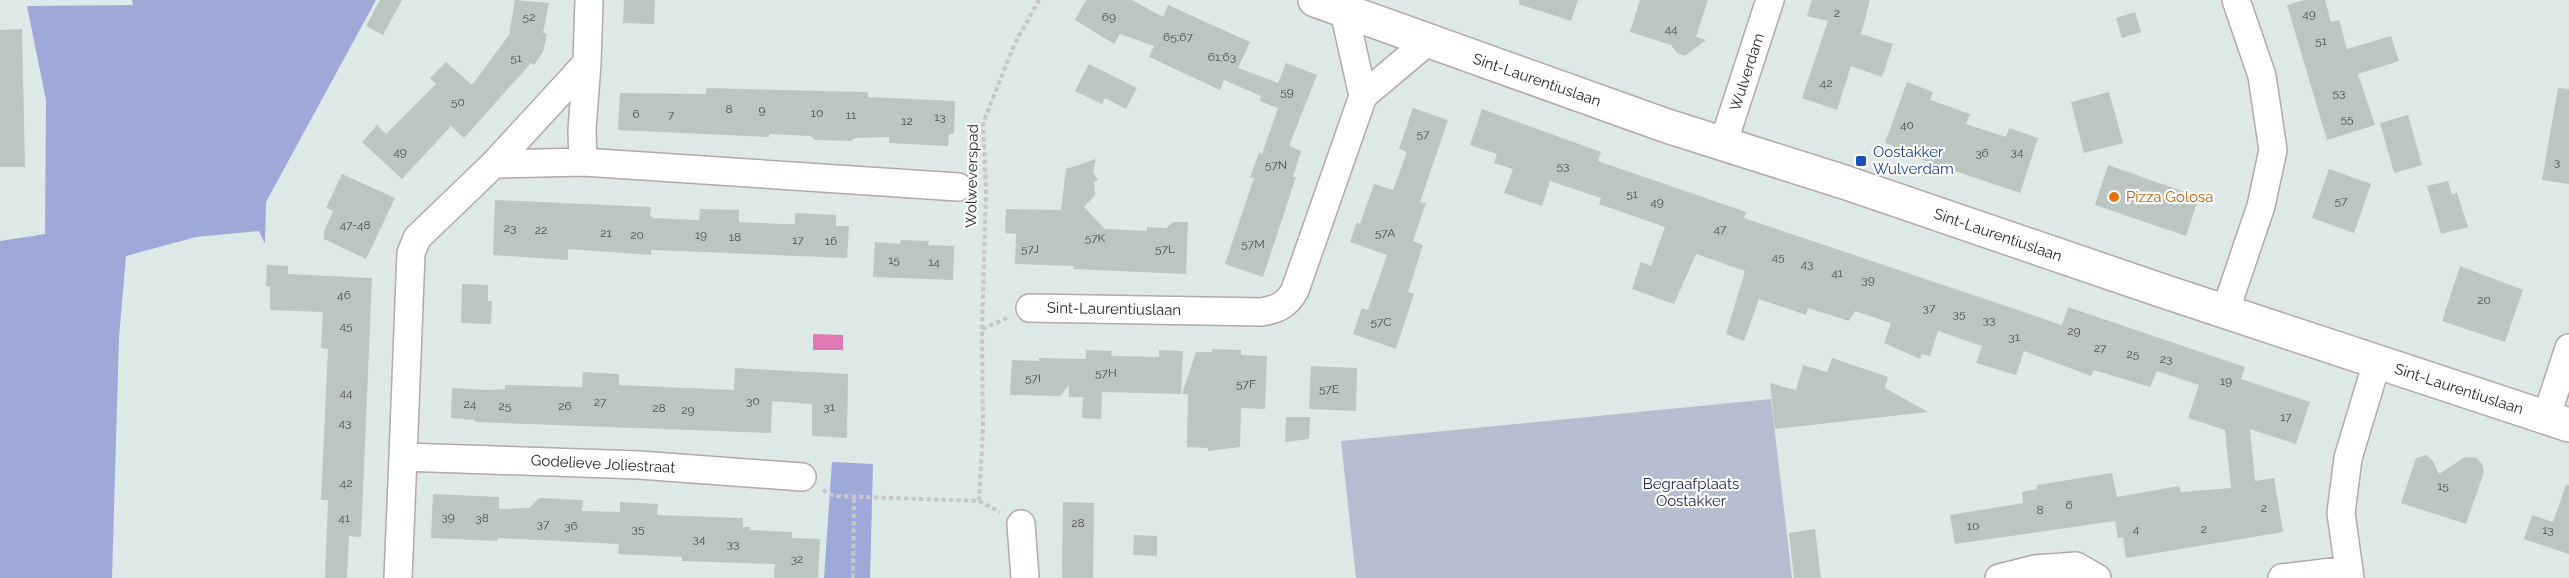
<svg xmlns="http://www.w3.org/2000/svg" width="2569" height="578" font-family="Raleway,sans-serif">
	<rect width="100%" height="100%" fill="#dce9e6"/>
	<path fill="#9ea9da" d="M132,0h244l-110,202 -1,42 -6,-13 -63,6 -70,19 -7,82 -7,240h-112v-337l45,-7 1,-134 -19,-94 106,-1z
		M832,462l41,2 -3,114h-46z"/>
	<path fill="#b5bed1" d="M1771,399l21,179h-436l-15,-137z"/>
	<path fill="#e179b5" d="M813,334l30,1v15h-30z"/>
	<path fill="#bbc5c2" d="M380,0h22l-19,35 -17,-9z
		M515,0l34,3 -6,30 4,1 -4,18 -9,13 -3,-2 -67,75 -13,-12 -49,53 -40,-37 15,-17 9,9 50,-50 -6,-6 16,-16 26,23 37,-50z
		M624,0h31l-1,24 -31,-1z
		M1086,0h46l31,17 5,-12 82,37 -12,26 40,15 8,-20 31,12 -28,71 12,5 -8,26h3l-33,100 -38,-13 29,-86 -4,-1 9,-24 3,1 16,-46 -18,-7 1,-5 -37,-16 -4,10 -71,-33 5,-11 -34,-12 -6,10 -39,-24z
		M1519,0h59l-7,21 -52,-17z
		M1640,0h68l-12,37 10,3 -21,16 -8,-3 -6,-8 -41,-13z
		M1812,0h58l-9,34 32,10 -11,33 -31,-11 -14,44 -35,-12 26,-77 -21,-5z
		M2304,0h21l6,22 8,-2 8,29 44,-13 8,25 -41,13 17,51 -48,15 -40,-135z
		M2135,12l6,20 -19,6 -6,-20z
		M22,29l3,138h-25v-137z
		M1089,64l48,24 -11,21 -21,-11 -3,6 -27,-13z
		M1907,82l26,10 -3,8 40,14 -4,10 40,13 3,-9 29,10 -18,55 -127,-43 1,-4 -9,-3z
		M706,88l162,4v5l87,4 -1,33h-5l-1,12 -59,-3v-6l-34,1 -4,3 -36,-1 -4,-4 -42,-2v3l-151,-7 2,-37 86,1z
		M2558,88l11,1v95l-27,-4z
		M2109,92l14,51 -39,10 -13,-51z
		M1413,108l35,12 -28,82 6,1 -13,38 10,4 -15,47 6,2 -18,55 -43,-15 9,-26 6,2 19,-55 -37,-13 7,-20 3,2 14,-40 19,6 14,-38 -8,-3z
		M1482,109l119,43 -3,9 148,51 -2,6 318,107 6,-18 177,60 -4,12 69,23 -14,42 -46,-15 5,52 19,-3 9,54 -157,26 -3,-21 -5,1 -3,-17 -160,23 -5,-29 73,-12 -1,-11 15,-3v-4l75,-12 5,24 62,-11 2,6 50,-4 -6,-58 -37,-12 11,-33 -42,-14 -7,16 -56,-17 -3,6 -67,-25 -8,24 -40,-12 6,-17 -44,-15 -8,25 -8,-2 -2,5 -36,-16 7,-20 -36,-12 -6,10 -41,-13 -2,7 -47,-16 -15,42 -18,-7 19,-63 -49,-17 -22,50 -42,-15 9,-27 10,4 14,-39 -66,-23 2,-6 -51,-17 -8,25 -38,-13 9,-24 -19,-6 3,-9 -27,-9z
		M2408,115l14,50 -28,8 -14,-50z
		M1096,159l-3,13 5,8 -4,2 1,13 -11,12 21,22 42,2v-4l19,1 7,-6h15l-2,52 -113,-5 1,-3 -59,-2 1,-30 -11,-1 1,-24 55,1 5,-41z
		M2108,165l91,32 -13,39 -91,-31z
		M2329,169l42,15 -17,49 -42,-15z
		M342,174l53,24 -29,61 -42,-20v-8l9,-20 -7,-3z
		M2448,181l4,13 5,-1 11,34 -27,7 -14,-48z
		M495,200l156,7 -1,9 3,2 46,2 1,-11 39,1v12l43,2h13v-11l41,2v11h13l-2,32 -196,-8v5l-83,-6v11l-75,-5z
		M901,240l28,1 -1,4 26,1 -1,34 -80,-3 2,-35 25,2z
		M267,265l21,1v8l84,4 -11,259 -12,-1 -2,42h-22l3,-78h-7l7,-151 -7,-1 2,-36 -53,-2v-23l-4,-1z
		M2460,266l63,24 -18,52 -63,-21z
		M462,284l26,1v16h4l-1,23 -30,-1z
		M1212,349l29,1v5l26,1 -2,53 -24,-1 -1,39 -32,4v-3l-21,-1 1,-53h-6l14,-42h16z
		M1086,350l26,1 -1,5 48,1v-7l24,1 -2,43 -79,-2 -1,27 -19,-1 1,-21h-14v-12l-9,11 -50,-1 2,-35 27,1v-3l47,1z
		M1832,358l56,19 -3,11 43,24 -153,17 -5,-46 26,7 7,-25 24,7z
		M1311,366l46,2 -1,43 -47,-2z
		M735,368l113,6 -1,64 -35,-2v-32l-40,-3 -1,32 -296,-11v-2l-24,-2 1,-30 37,2 16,-1v-4l77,2 1,-15 36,2v11l115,5z
		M1286,417h24l-1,22 -24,3z
		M2426,455l7,6 6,13 26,-17 12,1 5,6 2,8 -18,52 -65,-21 15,-45z
		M2566,485h3v69l-45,-15 8,-24 21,7z
		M433,494l66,3v12l30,-1 10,-10 44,2 -1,11 38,1v-10l38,2 -1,11 86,3v9h7v3l42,2v6l28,1 -2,39h-44l1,-14 -93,-3v-4l-64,-3 1,-10 -121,-6 -1,3 -66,-3z
		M1063,502l31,1 -1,75h-31z
		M1815,529l6,49h-27l-5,-45z
		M1134,535l23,1v20l-24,-1z"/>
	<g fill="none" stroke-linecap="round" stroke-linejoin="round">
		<defs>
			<path id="minor" d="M589,0l-2,63 -93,101 -77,74 -6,15 -8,204 236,8 163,12
				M1344,11l19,85
				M1723,144l47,-144
				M583,162l-1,-32 5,-67
				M494,164l89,-2 375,25
				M1030,308l232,4c16,-3 25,-7 33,-22l68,-194 64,-54
				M2225,312l36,-106 12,-56 -11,-74 -26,-76
				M2546,418l23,-70
				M1021,524l4,54
				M398,578l5,-121
				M1999,578l36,-9 41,-3 21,12
				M2282,578l66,-8
				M2350,578l-9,-65 7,-55 29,-96"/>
			<path id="tertiary" d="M1315,0l352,126 177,56 319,109 406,134"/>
		</defs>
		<use href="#minor" stroke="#b4a8a9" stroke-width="30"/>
		<use href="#tertiary" stroke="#b4a8a9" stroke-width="36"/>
		<path stroke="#c7c7c7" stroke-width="4" stroke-dasharray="4.5 3" stroke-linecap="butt" d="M982,329l4,-140 -3,-66 32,-80 24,-43
			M823,490l11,6 145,5 21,11
			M979,501l4,-72 -1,-100 25,-11
			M853,578l1,-82"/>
		<use href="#minor" stroke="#fff" stroke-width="27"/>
		<use href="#tertiary" stroke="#fff" stroke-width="33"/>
	</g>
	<rect fill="#1a4fb4" stroke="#fff" stroke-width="2" x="1855" y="155" width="12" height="12" rx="3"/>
	<circle fill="#e8710a" stroke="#fff" stroke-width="2" cx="2114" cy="197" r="6"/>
	<g text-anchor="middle" stroke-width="4.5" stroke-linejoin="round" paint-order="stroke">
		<g font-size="12" fill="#4d4f4e">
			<text x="1837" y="17">2</text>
			<text x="2309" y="18">49</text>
			<text x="529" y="21">52</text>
			<text x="1109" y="21">69</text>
			<text x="1671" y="33">44</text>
			<text x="1178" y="41">65;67</text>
			<text x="2321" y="45">51</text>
			<text x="1222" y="61">61;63</text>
			<text x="516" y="62">51</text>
			<text x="1826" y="87">42</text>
			<text x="1287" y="96">59</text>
			<text x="2339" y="97">53</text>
			<text x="458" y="106">50</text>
			<text x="729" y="113">8</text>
			<text x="762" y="114">9</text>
			<text x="817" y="117">10</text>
			<text x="636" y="118">6</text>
			<text x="671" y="119">7</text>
			<text x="851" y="119">11</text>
			<text x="940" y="121">13</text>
			<text x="2347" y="123">55</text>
			<text x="907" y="125">12</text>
			<text x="1907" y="129">40</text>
			<text x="1423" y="138">57</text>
			<text x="400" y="156">49</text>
			<text x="2017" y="156">34</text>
			<text x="1982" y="157">36</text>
			<text x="2557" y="166">3</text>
			<text x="1276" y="169">57N</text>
			<text x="1563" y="170">53</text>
			<text x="1632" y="198">51</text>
			<text x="2341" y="205">57</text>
			<text x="1657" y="206">49</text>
			<text x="355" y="229">47-48</text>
			<text x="510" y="232">23</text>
			<text x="1720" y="233">47</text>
			<text x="541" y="234">22</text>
			<text x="606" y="237">21</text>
			<text x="1385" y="237">57A</text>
			<text x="637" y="239">20</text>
			<text x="701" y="239">19</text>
			<text x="735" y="241">18</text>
			<text x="1095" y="242">57K</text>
			<text x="798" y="244">17</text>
			<text x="831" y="245">16</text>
			<text x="1253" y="248">57M</text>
			<text x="1030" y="253">57J</text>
			<text x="1165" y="253">57L</text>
			<text x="1778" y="261">45</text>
			<text x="894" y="264">15</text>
			<text x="934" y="266">14</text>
			<text x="1807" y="268">43</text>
			<text x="1837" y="277">41</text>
			<text x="1868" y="284">39</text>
			<text x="344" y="299">46</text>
			<text x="2484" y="304">20</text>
			<text x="1929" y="312">37</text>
			<text x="1959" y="318">35</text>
			<text x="1989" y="324">33</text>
			<text x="1381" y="326">57C</text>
			<text x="346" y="330">45</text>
			<text x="2074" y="335">29</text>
			<text x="2014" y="341">31</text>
			<text x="2100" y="352">27</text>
			<text x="2133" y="358">25</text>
			<text x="2166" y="363">23</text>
			<text x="1106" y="377">57H</text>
			<text x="1033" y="382">57I</text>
			<text x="2226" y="385">19</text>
			<text x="1246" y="388">57F</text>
			<text x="1329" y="393">57E</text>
			<text x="346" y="397">44</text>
			<text x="753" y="405">30</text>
			<text x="600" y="406">27</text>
			<text x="470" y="408">24</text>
			<text x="505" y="410">25</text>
			<text x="565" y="410">26</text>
			<text x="829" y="411">31</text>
			<text x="659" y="412">28</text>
			<text x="688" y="414">29</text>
			<text x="2286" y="421">17</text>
			<text x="345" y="427">43</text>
			<text x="346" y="487">42</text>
			<text x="2443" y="490">15</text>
			<text x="2069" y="509">6</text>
			<text x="2264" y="512">2</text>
			<text x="2040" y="514">8</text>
			<text x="448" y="521">39</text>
			<text x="344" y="522">41</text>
			<text x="482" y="522">38</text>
			<text x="1078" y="527">28</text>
			<text x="543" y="528">37</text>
			<text x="571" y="530">36</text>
			<text x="1973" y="530">10</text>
			<text x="638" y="533">35</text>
			<text x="2136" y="533">4</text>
			<text x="2204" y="533">2</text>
			<text x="2548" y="534">13</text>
			<text x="699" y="543">34</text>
			<text x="733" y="548">33</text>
			<text x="797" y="563">32</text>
		</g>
		<g font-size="15" fill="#282828" stroke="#fff">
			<text transform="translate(1747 72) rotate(-72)" y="5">Wulverdam</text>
			<text transform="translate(1537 80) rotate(19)" y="5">Sint-Laurentiuslaan</text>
			<text transform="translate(972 176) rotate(-89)" y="5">Wolweverspad</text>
			<text transform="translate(1998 235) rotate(19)" y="5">Sint-Laurentiuslaan</text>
			<text transform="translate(1114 309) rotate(1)" y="5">Sint-Laurentiuslaan</text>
			<text transform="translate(2459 389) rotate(18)" y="5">Sint-Laurentiuslaan</text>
			<text transform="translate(603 464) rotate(3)" y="5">Godelieve Joliestraat</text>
		</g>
		<g font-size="15" fill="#164399" stroke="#fff" text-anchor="start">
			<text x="1873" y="157">Oostakker<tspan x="1873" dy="17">Wulverdam</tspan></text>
		</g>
		<g font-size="15" fill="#c56008" stroke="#fff" text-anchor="start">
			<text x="2126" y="202">Pizza Golosa</text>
		</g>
		<g font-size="15" fill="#21245d" stroke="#fff">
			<text x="1691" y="489">Begraafplaats<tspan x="1691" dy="17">Oostakker</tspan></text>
		</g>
	</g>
</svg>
